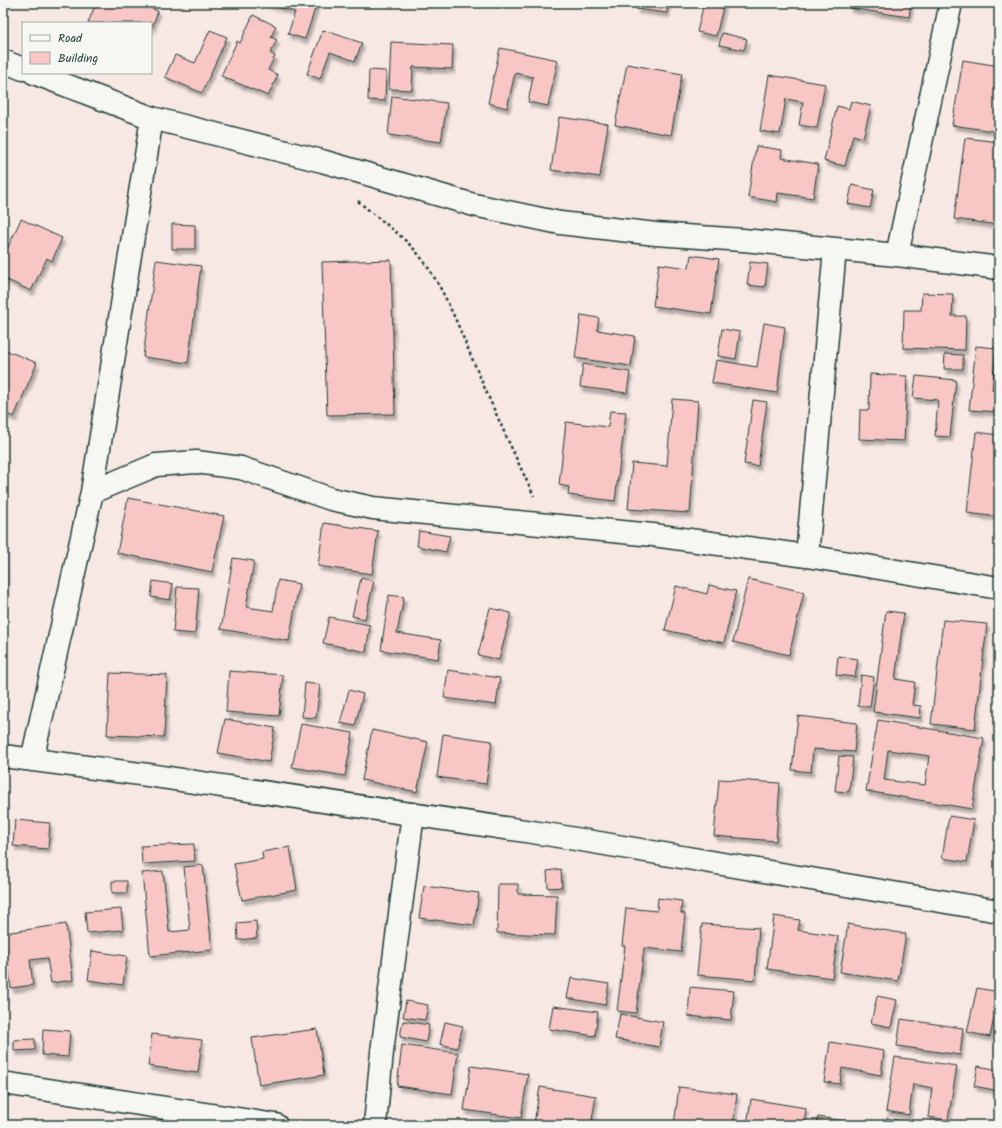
<svg xmlns="http://www.w3.org/2000/svg" width="1002" height="1128" font-family="Kalam,sans-serif">
	<defs>
		<filter id="shadow"><feDropShadow dx="2.5" dy="4.5" stdDeviation="1" flood-color="#0004"/></filter>
	</defs>
	<rect width="100%" height="100%" fill="#f7e8e4"/>
	<filter id="ink" filterUnits="userSpaceOnUse"><feTurbulence type="fractalNoise" baseFrequency=".025" numOctaves="2"/><feDisplacementMap in="SourceGraphic" scale="8" xChannelSelector="R" yChannelSelector="G"/><feConvolveMatrix kernelMatrix="1 2 1 2 8 2 1 2 1" color-interpolation-filters="sRGB"/></filter>
	<g filter="url(#ink)">
		<path fill="#f8c7c5" stroke="#1f3d34" fill-rule="evenodd" filter="url(#shadow)" d="M96,3h41l21,8 -7,19v-7h-63z
			M266,3h51l-12,36 -17,-5 7,-22z
			M637,3h31l-1,10 -31,-4z
			M704,3h20l-8,33 -19,-4z
			M850,3h61l-2,14 -60,-9z
			M253,15l23,11 -5,11 6,3 -7,13 5,3 -7,14 10,5 -10,21 -47,-20 16,-35 3,2z
			M210,30l17,7 -25,56 -37,-16 10,-22 20,8z
			M323,30l39,13 -7,18 -25,-9 -10,27 -13,-5z
			M722,33l25,6 -3,11 -25,-5z
			M391,42l62,3 -1,24 -39,-2 -1,23 -23,-1z
			M500,48l58,12 -10,46 -20,-4 5,-25 -18,-4 -8,35 -19,-5z
			M963,60l36,6v31l-6,34 -41,-6z
			M627,64l55,10 -11,61 -56,-10z
			M369,70l17,1 -1,30 -17,-1z
			M769,75l56,9 -8,44 -18,-3 4,-23 -17,-3 -6,35 -20,-3z
			M392,96l55,7 -6,39 -53,-7z
			M851,101l20,5 -8,32 -10,-3 -8,31 -21,-5 13,-55 12,3z
			M559,117l49,7 -8,53 -49,-7z
			M965,138l34,4 -2,38h2v45l-45,-6z
			M756,146l26,4 -1,8 37,6 -5,34 -35,-5 -1,9 -29,-5z
			M852,185l22,5 -4,18 -22,-4z
			M21,219l41,19 -10,23 -5,-3 -16,33 -28,-13v-20z
			M172,224l23,1v24h-23z
			M691,255l28,4 -8,55 -58,-8 6,-42 30,4z
			M156,260l45,6 -13,97 -45,-6z
			M391,260l4,154 -68,1 -5,-153z
			M750,262l18,2 -3,23 -18,-2z
			M922,293l31,1 -1,22h14l-1,34 -62,-2 1,-38h17z
			M581,315l18,3 -2,12 38,6 -4,30 -56,-8z
			M764,323l21,4 -8,66 -65,-10 4,-23 41,7z
			M722,329l18,3 -4,27 -18,-3z
			M976,346l20,2 -4,42 7,1v21l-30,-2z
			M3,349l34,14 -23,54 -11,-4z
			M945,354l18,1v14h-19z
			M583,364l47,8 -3,21 -47,-6z
			M870,374l37,2 -3,65 -45,-2 1,-29h9z
			M916,376l40,4 -6,57 -15,-1 3,-36 -25,-2z
			M672,399l26,2 -8,112 -62,-4 4,-46 35,3z
			M753,400l14,2 -9,64 -14,-2z
			M610,411l16,1 -11,89 -47,-6 1,-8 -10,-2 7,-63 42,5z
			M976,432l23,3v21l-4,25 4,1v35l-32,-4z
			M128,498l96,18 -12,56 -95,-19z
			M324,523l54,8 -6,43 -54,-8z
			M419,531l31,5 -4,16 -29,-6z
			M3,542h2l1,52h-3z
			M233,558l21,3 -8,46 27,4 5,-31 21,4 -10,57 -68,-12z
			M361,578l13,3 -9,38 -13,-3z
			M748,579l56,13 -15,63 -56,-13z
			M153,581l20,3 -3,16 -19,-3z
			M709,585l27,6 -12,52 -59,-13 11,-44 31,8z
			M177,587l22,1 -4,46 -22,-2z
			M389,595l15,2 -7,36 44,7 -3,19 -57,-9z
			M490,608l21,5 -12,47 -21,-5z
			M886,611l18,2 -9,66 20,3 -3,23 9,1 -1,12 -47,-6z
			M329,617l41,8 -4,27 -43,-9z
			M943,620l44,4 -12,105 -44,-5z
			M838,656l20,3 -3,18 -19,-2z
			M448,670l52,8 -4,27 -52,-7z
			M229,671l54,4 -4,41 -53,-4z
			M110,673l57,2 -3,62 -57,-2z
			M861,675l13,2 -4,30 -12,-1z
			M305,683l15,2 -4,33 -14,-1z
			M349,690l14,4 -8,32 -15,-3z
			M798,716l59,7 -3,29 -41,-3 -2,23 -19,-2z
			M225,719l50,9 -6,34 -51,-9z
			M878,720l106,18 -12,71 -106,-18zM888,750l41,6 -4,29 -41,-5z
			M301,724l52,9 -8,43 -53,-9z
			M372,730l56,12 -11,50 -55,-12z
			M443,734l49,7 -6,43 -49,-7z
			M839,756l14,1 -4,35 -14,-1z
			M719,779l61,4 -4,58 -62,-5z
			M949,816l25,4 -7,42 -25,-4z
			M15,820l35,3 -2,26 -35,-3z
			M194,844l1,17 -53,3 -1,-18z
			M290,847l7,43 -55,10 -8,-36 29,-5 -1,-7z
			M203,865l9,85 -62,6 -8,-83 21,-2 6,61 21,-2 -6,-63z
			M561,869l1,18 -14,1 -1,-17z
			M112,881h15v12h-15z
			M498,884h20v10l39,1 -2,40 -58,-2z
			M424,886l55,7 -5,32 -55,-7z
			M658,898l24,3 -1,12 4,1 -4,38 -37,-4 -8,65 -19,-2 8,-65h-3l4,-38 31,3z
			M121,909l2,21 -36,3 -2,-21z
			M774,916l26,4 -2,10 40,6 -6,42 -65,-9z
			M256,921l1,17 -19,2 -1,-17z
			M66,924l7,56 -22,3 -4,-25 -17,2 3,25 -22,3 -7,-55z
			M702,924l57,4 -4,52 -58,-5z
			M848,924l58,10 -8,47 -58,-9z
			M92,951l35,5 -4,29 -35,-5z
			M571,978l38,6 -4,21 -38,-7z
			M690,987l44,4 -3,29 -43,-4z
			M977,988l22,4 -9,45 -23,-5z
			M877,996l20,4 -6,27 -20,-4z
			M406,1001l22,4 -3,15 -22,-3z
			M553,1006l45,6 -3,24 -46,-7z
			M620,1014l43,8 -4,25 -44,-8z
			M901,1019l62,9 -3,27 -63,-9z
			M403,1021l26,4 -3,17 -26,-5z
			M445,1022l18,4 -6,22 -17,-4z
			M43,1029l27,2 -2,26 -26,-2z
			M317,1029l7,46 -65,10 -7,-47z
			M152,1034l50,6 -4,33 -50,-7z
			M35,1039v11l-21,1v-11z
			M830,1042l54,9 -3,24 -39,-7 -2,16 -16,-2z
			M402,1045l56,8 -6,41 -55,-8z
			M895,1057l62,9 -9,54 -20,-3 4,-29 -19,-4 -4,31 -23,-4z
			M471,1066l57,8 -7,44 -57,-8z
			M978,1066l21,4v21l-25,-5z
			M540,1087l56,9 -5,29 -57,-1z
			M679,1087l58,7 -4,31h-59z
			M751,1099l55,9 -2,17h-57z
			M818,1117l56,8h-58z
			M887,1118l35,7h-36z"/>
		<g fill="none" stroke-linecap="round" stroke-linejoin="round">
			<defs>
				<path id="minor" d="M3,61l20,8
					M34,73l118,45 170,43 152,44 86,18 96,11 87,6 154,15 102,13
					M897,255l54,-252
					M92,492l64,-27 40,-3 45,6 90,31 42,9 280,27 154,21 192,32
					M807,556l28,-307
					M3,756l145,19 404,60 447,76
					M32,760l60,-268 60,-374
					M3,1083l273,42
					M375,1125l7,-73 31,-238"/>
			</defs>
			<use href="#minor" stroke="#1f3d34" stroke-width="25"/>
			<path stroke="#1f3d34" stroke-width="2.5" stroke-dasharray="3 3" stroke-linecap="butt" d="M358,201c20,18 44,33 61,54 25,32 39,71 55,108 19,45 39,89 60,133"/>
			<use href="#minor" stroke="#f6f6f2" stroke-width="22"/>
		</g>
	</g>
	<rect width="1002" height="1128" fill="none" stroke="#f6f6f2" stroke-width="16"/>
	<rect x="8" y="8" width="986" height="1112" fill="none" stroke="#1f3d34" stroke-width="1.5" filter="url(#ink)"/>
	<rect x="22" y="22" width="130" height="52" fill="#f6f6f2" stroke="#a0aca6"/>
	<rect x="30" y="35" width="20" height="6" fill="#f6f6f2" stroke="#a0aca6"/>
	<text x="58" y="42" font-size="12" fill="#1f3d34">Road</text>
	<rect x="30" y="52" width="20" height="12" fill="#f8c7c5" stroke="#a0aca6"/>
	<text x="58" y="62" font-size="12" fill="#1f3d34">Building</text>
</svg>
